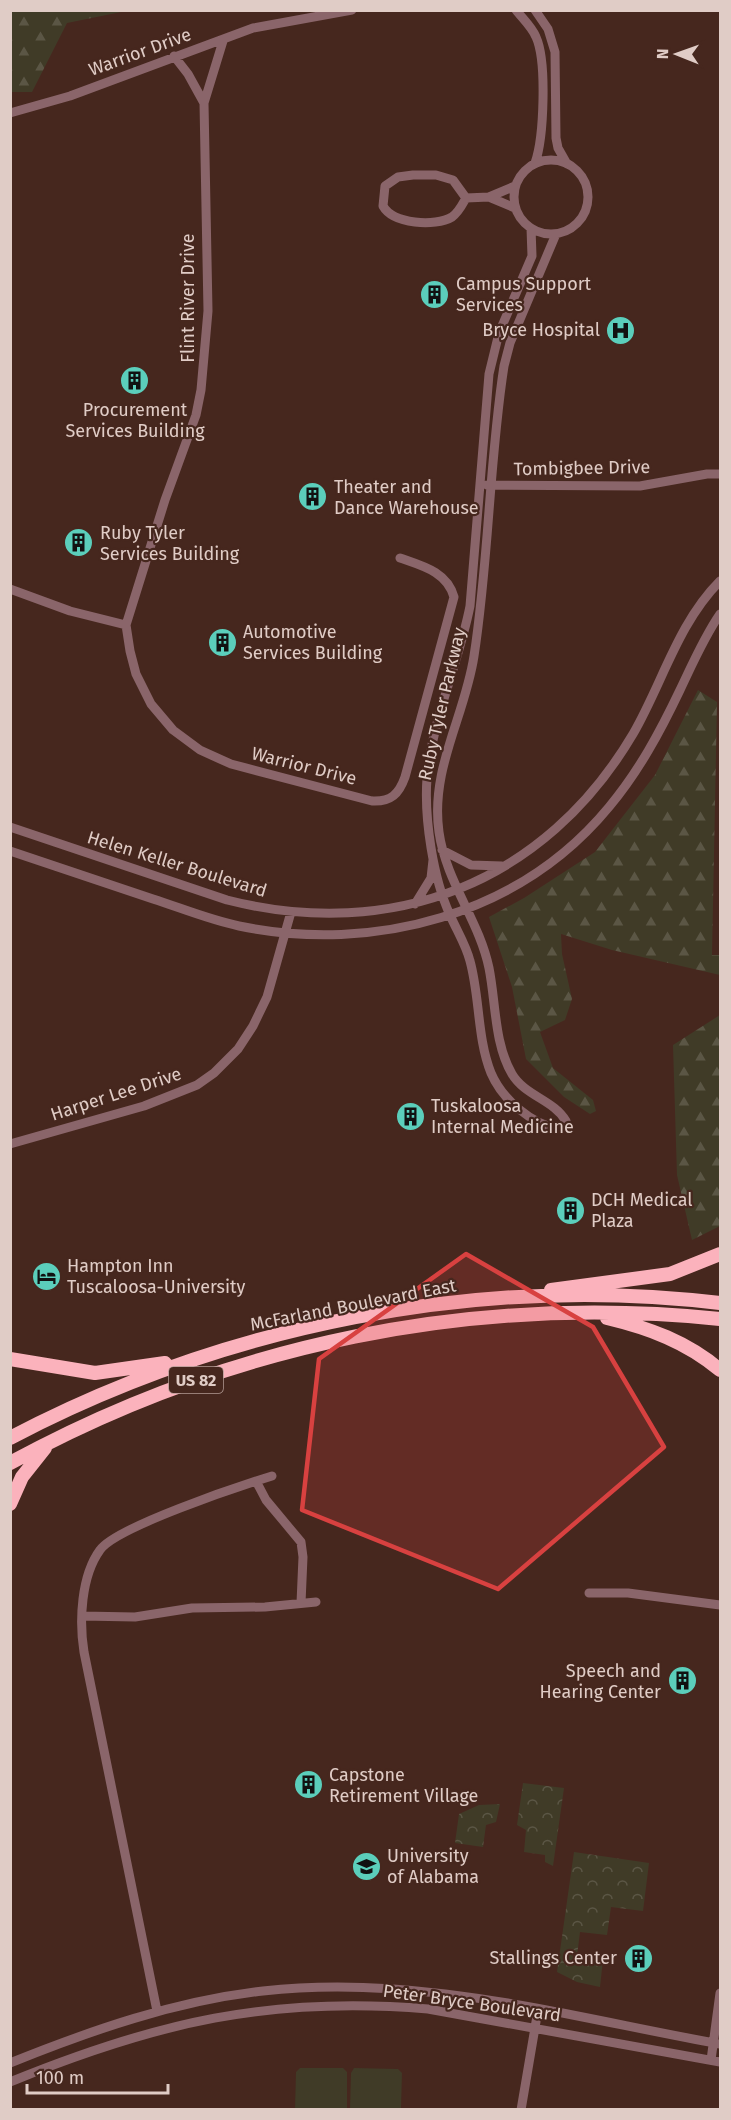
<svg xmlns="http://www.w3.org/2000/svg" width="731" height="2120" font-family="'Fira Sans',sans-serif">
	<defs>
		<pattern id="forest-firs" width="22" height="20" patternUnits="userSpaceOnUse" patternTransform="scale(1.5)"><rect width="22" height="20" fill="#403b27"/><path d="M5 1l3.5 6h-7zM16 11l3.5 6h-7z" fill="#5b5645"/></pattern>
		<pattern id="park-crowns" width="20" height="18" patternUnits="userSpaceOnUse" patternTransform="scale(1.5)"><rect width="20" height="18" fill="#403b27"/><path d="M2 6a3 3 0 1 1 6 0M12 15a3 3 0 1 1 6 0" fill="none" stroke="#5b5645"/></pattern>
	</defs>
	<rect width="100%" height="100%" fill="#46271e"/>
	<path fill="#403b27" d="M300,2068h43l4,4v37h-52l1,-37z
		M354,2068l44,1 4,4 -1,36h-51l1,-36z"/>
	<path fill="url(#forest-firs)" d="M10,11l1,-1 115,1 -59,12 -35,69h-21z
		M698,690l19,12 -5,253h8v20l-108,-25 -51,-16 1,20 10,45 -7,21 -25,12 13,36 40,32 3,11 -6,3 -26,-17 -38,-38 -14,-72 -23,-70 35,-19 71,-46 60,-77z
		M720,1015v211l-28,14 -15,-65 -4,-130z"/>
	<path fill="url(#park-crowns)" d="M523,1783l41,5 -11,78 -8,-4v-7l-21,-3 2,-22 -9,-5z
		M500,1804l-4,18 -10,3 -3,22 -28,-4 4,-29 20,-9z
		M574,1852l75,11 -6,48 -32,-4 -4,28 -27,-3 -3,24 26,3 -3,28 -23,-5 -20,-10z"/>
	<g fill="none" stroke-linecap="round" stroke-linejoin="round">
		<path stroke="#8a656a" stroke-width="9" d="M516,10c6,8 16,17 20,27 11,24 8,101 -1,126
			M535,10l13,19 7,23 1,86 2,10 9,16
			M223,41l-19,62 4,208 -7,79 -5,25 -31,85 -39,125 4,26 6,23 15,30 22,26 27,20 31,14 141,37c19,1 27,-7 33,-24l49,-180c-7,-25 -31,-31 -54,-39
			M174,56l14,18 16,29
			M10,113l60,-17 183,-68 99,-18
			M514 197a37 37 0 1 1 74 0a37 37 0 1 1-74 0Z
			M413,175h23l17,5 13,18c-4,7 -7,14 -14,19 -17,10 -59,7 -69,-11l2,-20 13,-9z
			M489,197l26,11
			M466,198l23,-1 26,-11
			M531,228l1,28 -33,77 -10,41 -19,232c-11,57 -38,113 -43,172 -3,40 6,100 23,137 7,16 16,30 20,46 10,36 7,77 21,112 11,26 40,51 68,56l7,-8c-12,-21 -41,-25 -54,-47 -18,-31 -16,-71 -23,-106 -10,-48 -43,-86 -50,-136 -9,-63 26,-116 35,-176 15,-96 15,-194 30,-290l6,-23 46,-109
			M487,485l153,1 67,-12h13
			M10,589l60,22 56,14
			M10,827l217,73c166,42 318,-17 406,-166 29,-50 45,-111 87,-153
			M442,850l29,15 31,1
			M10,851c48,16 95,32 143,48 28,9 57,21 86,27 135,28 281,-11 370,-119 30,-36 51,-75 71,-117 12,-25 24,-53 40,-76
			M415,904l16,-26 2,-18
			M10,1144l134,-38 53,-21 17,-12 24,-24 15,-23 14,-29 24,-85
			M256,1481l10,19 35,42 2,15 -2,46
			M589,1593h39l92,12
			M82,1616l53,1 57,-9 73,-1 51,-5
			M157,2011l-73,-359c-5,-31 -3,-76 16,-102 16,-23 140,-64 172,-74
			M711,2060l9,-67
			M10,2063c82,-33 165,-62 253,-72 154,-18 307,26 457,53
			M10,2082c147,-60 259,-86 418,-73l292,53
			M521,2110l17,-100"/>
		<path stroke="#fbb2bc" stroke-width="14" d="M551,1290l119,-16 50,-20
			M607,1318c42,10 80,24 113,52
			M10,1359l85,14 70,-10
			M10,1438c215,-113 469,-164 710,-135
			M10,1463c220,-120 462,-169 710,-144
			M10,1504l12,-27 23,-29"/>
	</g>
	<path fill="#d84140" fill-opacity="0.2" stroke="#d84140" stroke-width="4.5" stroke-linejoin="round" d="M466,1254l127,73 71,120 -166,142 -196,-79 17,-151z"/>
	<defs>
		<symbol id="building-disc" viewBox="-11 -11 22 22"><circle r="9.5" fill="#5bcebb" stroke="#46271e"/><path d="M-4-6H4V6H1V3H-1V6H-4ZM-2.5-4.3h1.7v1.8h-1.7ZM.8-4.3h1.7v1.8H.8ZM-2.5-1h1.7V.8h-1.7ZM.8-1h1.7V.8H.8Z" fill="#111"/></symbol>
		<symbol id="hospital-disc" viewBox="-11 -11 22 22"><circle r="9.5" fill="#5bcebb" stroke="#46271e"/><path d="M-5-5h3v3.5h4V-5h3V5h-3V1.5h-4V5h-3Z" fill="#111"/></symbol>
		<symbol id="hotel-disc" viewBox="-11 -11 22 22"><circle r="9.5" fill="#5bcebb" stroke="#46271e"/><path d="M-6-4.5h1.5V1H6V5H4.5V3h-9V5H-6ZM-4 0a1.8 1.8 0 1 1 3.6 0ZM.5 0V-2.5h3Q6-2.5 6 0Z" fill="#111"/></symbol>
		<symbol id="university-disc" viewBox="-11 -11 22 22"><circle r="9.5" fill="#5bcebb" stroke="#46271e"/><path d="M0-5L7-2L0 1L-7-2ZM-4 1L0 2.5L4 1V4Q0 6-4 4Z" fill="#111"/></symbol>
	</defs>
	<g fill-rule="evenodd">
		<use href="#building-disc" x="418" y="278" width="33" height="33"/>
		<use href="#hospital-disc" x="604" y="314" width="33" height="33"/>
		<use href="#building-disc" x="118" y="364" width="33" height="33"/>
		<use href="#building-disc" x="296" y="480" width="33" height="33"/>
		<use href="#building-disc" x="62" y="526" width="33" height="33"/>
		<use href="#building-disc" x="206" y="626" width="33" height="33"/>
		<use href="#building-disc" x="394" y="1100" width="33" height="33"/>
		<use href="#building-disc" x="554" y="1194" width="33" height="33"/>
		<use href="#hotel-disc" x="30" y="1260" width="33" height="33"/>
		<use href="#building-disc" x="666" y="1664" width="33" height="33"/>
		<use href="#building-disc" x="292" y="1768" width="33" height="33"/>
		<use href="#university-disc" x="350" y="1850" width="33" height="33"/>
		<use href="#building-disc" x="622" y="1942" width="33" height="33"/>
	</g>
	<g text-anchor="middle" stroke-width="4.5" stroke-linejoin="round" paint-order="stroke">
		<rect fill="#46271e" stroke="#b29a94" stroke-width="1.5" x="169" y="1367" width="54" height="26" rx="4.5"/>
		<g font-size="16" font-weight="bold" fill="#e0ccc6">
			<text x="196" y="1386">US 82</text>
		</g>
		<g font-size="18" fill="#e0ccc6" stroke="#46271e">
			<text transform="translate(140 52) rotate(-20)" y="6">Warrior Drive</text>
			<text transform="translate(188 298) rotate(-90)" y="6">Flint River Drive</text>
			<text transform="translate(582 468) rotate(-1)" y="6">Tombigbee Drive</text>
			<text transform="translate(442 704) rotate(-77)" y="6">Ruby Tyler Parkway</text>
			<text transform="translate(304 766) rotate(14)" y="6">Warrior Drive</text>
			<text transform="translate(177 864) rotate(17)" y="6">Helen Keller Boulevard</text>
			<text transform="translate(116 1094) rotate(-18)" y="6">Harper Lee Drive</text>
			<text transform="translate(353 1305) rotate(-11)" y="6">McFarland Boulevard East</text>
			<text transform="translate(472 2003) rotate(8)" y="6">Peter Bryce Boulevard</text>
		</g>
		<g font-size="18" fill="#e0ccc6" stroke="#46271e" text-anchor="start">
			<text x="456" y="290">Campus Support<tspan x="456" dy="21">Services</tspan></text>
			<text x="600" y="336" text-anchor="end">Bryce Hospital</text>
			<text x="135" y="416" text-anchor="middle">Procurement<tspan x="135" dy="21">Services Building</tspan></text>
			<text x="334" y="493">Theater and<tspan x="334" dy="21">Dance Warehouse</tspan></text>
			<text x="100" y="539">Ruby Tyler<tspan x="100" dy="21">Services Building</tspan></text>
			<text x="243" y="638">Automotive<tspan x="243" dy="21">Services Building</tspan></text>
			<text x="431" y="1112">Tuskaloosa<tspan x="431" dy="21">Internal Medicine</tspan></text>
			<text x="591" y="1206">DCH Medical<tspan x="591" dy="21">Plaza</tspan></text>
			<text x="67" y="1272">Hampton Inn<tspan x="67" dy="21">Tuscaloosa-University</tspan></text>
			<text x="661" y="1677" text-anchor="end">Speech and<tspan x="661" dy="21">Hearing Center</tspan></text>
			<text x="329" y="1781">Capstone<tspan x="329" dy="21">Retirement Village</tspan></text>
			<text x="387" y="1862">University<tspan x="387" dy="21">of Alabama</tspan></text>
			<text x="617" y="1964" text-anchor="end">Stallings Center</text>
		</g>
	</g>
	<rect width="731" height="2120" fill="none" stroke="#e0ccc6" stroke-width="24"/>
	<g transform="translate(677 54) rotate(271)" stroke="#46271e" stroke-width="4.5" paint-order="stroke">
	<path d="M0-4.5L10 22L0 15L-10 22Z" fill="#e0ccc6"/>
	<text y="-9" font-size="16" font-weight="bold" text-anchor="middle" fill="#e0ccc6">N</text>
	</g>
	<path d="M27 2084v9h141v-9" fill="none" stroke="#e0ccc6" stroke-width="3"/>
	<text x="36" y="2084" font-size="18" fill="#e0ccc6" stroke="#46271e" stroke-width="4.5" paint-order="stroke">100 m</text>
</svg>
